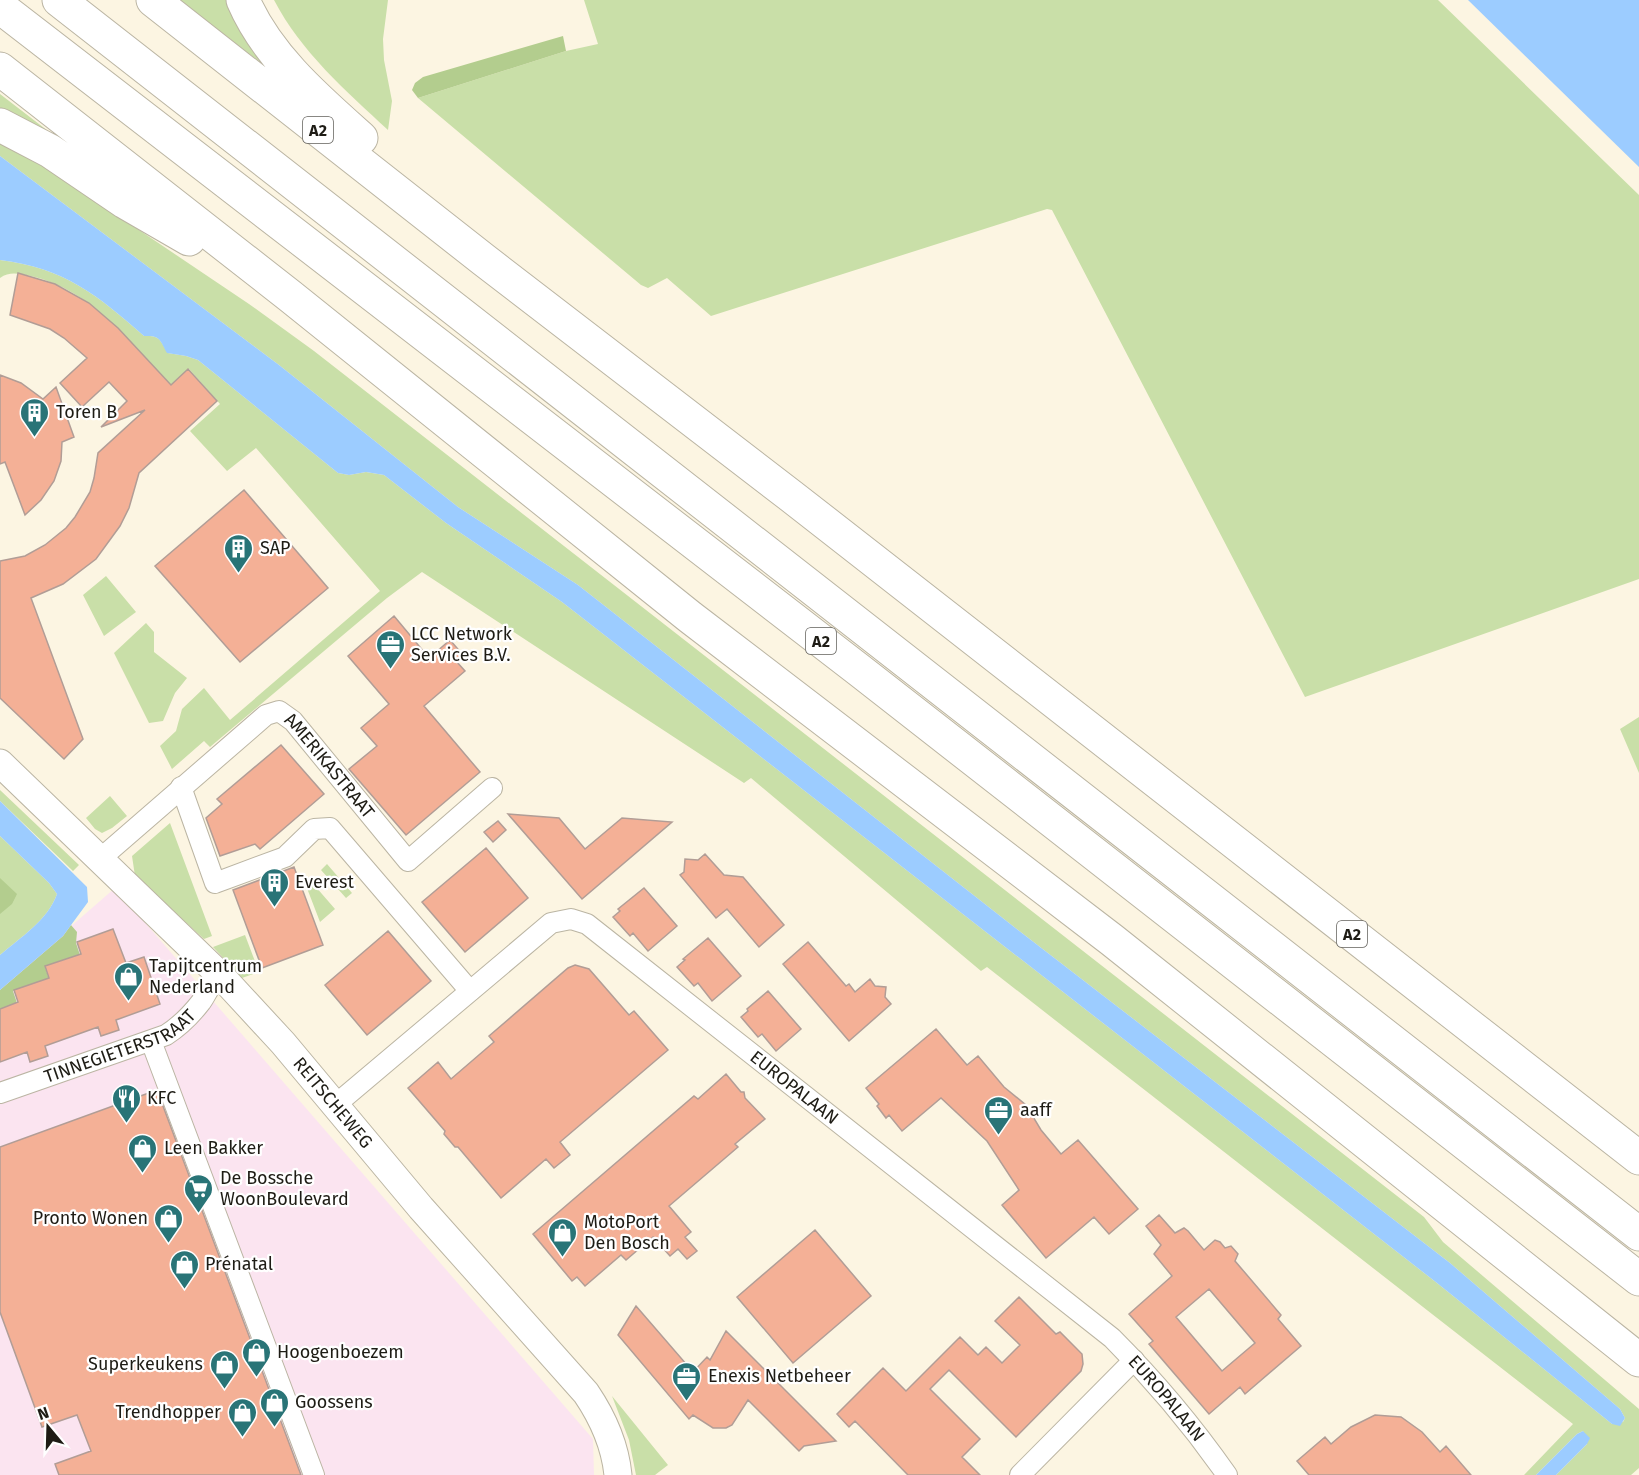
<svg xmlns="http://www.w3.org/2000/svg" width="1639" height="1475" font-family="'Fira Sans',sans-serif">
	<rect width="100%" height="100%" fill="#fcf5e2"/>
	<path fill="#fbe4f0" d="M115,888l478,551 1,36h-594v-487z"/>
	<path fill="#c9dfa8" d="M177,0h49l13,22 33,49z
		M274,0h114l-5,39 1,21 8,41 -4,29c-42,-39 -87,-78 -114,-130z
		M584,0h854l201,195v384l-334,118 -253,-487 -5,-1 -336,107 -44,-38 -19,10 -7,-3 -223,-187 148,-47 32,-7z
		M0,94l61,47 -61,-32z
		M0,142l44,24 205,138 65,47 1110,866 19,25 196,167v59l-8,7h-75l31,-31 -4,-13 -6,3 -41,41h-12l49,-51 -586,-457 -6,4 -230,-193 -7,5 -322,-211 -35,26 -177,149 -6,-6 -32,28 -12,-23 16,-15 6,-22 22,-21 26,32 150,-129 -124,-143 -29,23 -37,-40 30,-27 -31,-35 -18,16c-41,-43 -79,-95 -140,-109 -12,-2 -21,-5 -31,2v-18c65,8 97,35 144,76 16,-1 16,4 24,17l18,3 12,4 140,113 11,2 17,-3 18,3 62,48 116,79 875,681 175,141 11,-2 2,-4 -5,-9 -170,-146 -432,-333 -440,-345 -120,-78 -179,-142 -279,-209z
		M106,576l30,36 -32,24 -21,-41z
		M146,623l8,9v20l33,26 -12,15 -12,28 -14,2 -35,-70z
		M1639,717v56l-19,-44z
		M0,790l79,75 -6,6 -73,-70z
		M110,796l17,20 -15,12 -10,5 -7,-4 -9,-11z
		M170,823l42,113 -8,3 -69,-63 -3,-20z
		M0,836l49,47 8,11c-9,26 -36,43 -57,61z
		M327,864l25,29 -6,5 -25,-28z
		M309,879l26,30 -15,13 -15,-39z
		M245,935l14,37 -17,6 -29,-31z
		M612,1396l56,69 -13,10h-19l-7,-35z"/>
	<path fill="#b3cd8e" d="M563,36l3,15 -148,47 -6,-8 3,-7 8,-6z
		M0,878l17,16 -5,10 -12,10z
		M71,925l6,7 -1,11 4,12 -35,12 4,12 -36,12 4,12 -17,6v-19l63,-54z"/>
	<path fill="#9cccff" d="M1468,0h171v167z
		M0,156l279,209 179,142 120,78 440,345 432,333 170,146 5,9 -5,8 -8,-2 -175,-141 -875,-681 -116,-79 -62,-48 -18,-3 -17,3 -11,-2 -140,-113 -12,-4 -19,-3c-7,-13 -7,-18 -23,-17 -47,-41 -79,-68 -144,-76z
		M0,801l87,86 1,15 -25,34 -63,54v-35c21,-18 48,-35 57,-61l-8,-11 -49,-47z
		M1583,1431l7,7 -3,6 -31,31h-20l41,-41z"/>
	<path fill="#f4b096" stroke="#b19d96" stroke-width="1.5" fill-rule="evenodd" d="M18,273l37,11 34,19 29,25 53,57 17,-16 29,32 -78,72 -10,35 -9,18 -24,33 -33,25 -32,14 52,141 -19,20 -64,-61v-137l25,-5 20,-11 21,-17 9,-11 15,-25 4,-14 4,-25 47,-43 -44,17 26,-26 -18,-19 -27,25 -22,-24 27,-25 -23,-20 -14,-9 -40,-14z
		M0,375l21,8 22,16 13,-12 18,50 -12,5 -1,19 -7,20 -13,19 -16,15 -20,-53 -5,2z
		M244,490l84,98 -88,74 -85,-96z
		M394,616l35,42 21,-18 13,15 -7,6 9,10 -41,35 56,66 -74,63 -57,-66 28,-23 -16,-18 28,-24 -41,-48z
		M281,745l43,49 -64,55 -5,-5 -35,12 -14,-38 16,-14 -5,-5z
		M508,814l51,4 26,31 37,-31 50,4 -90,77z
		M498,821l8,9 -13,12 -9,-10z
		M486,848l42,50 -63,54 -43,-50z
		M705,854l19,21 19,2 41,48 -25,22 -32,-38 -11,9 -36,-43 4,-3 1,-13 13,1z
		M294,867l29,78 -61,23 -29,-78z
		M644,888l33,38 -29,25 -15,-18 -3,3 -17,-19 7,-6 -2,-2z
		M113,929l13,34 18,-6 16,47 -44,16 3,10 -18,6 -3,-9 -53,19 3,10 -18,6 -3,-10 -27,10v-53l18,-7 -4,-12 35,-12 -4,-12 36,-12 -4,-12z
		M388,931l43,50 -64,54 -42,-50z
		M708,938l33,38 -29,25 -14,-18 -4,3 -17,-19 8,-7 -2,-1z
		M808,942l38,44 3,-2 6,8 15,-13 5,7 11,1 -1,10 6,7 -42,37 -66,-77z
		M575,965l14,4 40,46 5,-4 34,39 -108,92 10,13 -16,13 -8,-9 -45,39 -43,-51h-3l-11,-13 1,-3 -37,-43 30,-26 13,17 43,-37 -5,-6 79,-68z
		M768,991l33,38 -25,22 -14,-17 -4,3 -17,-20 7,-6 -1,-2z
		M936,1029l31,36 11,-9 26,31 22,18 15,25 20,24 17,-14 60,69 -29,25 -15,-17 -48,41 -44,-53 17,-15 -32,-49 -46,-43 -39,33 -13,-16 -3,3 -9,-12 2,-2 -13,-16z
		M726,1074l15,18h3l1,6 20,21 -30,25 3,3 -69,59 22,26 -6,5 12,14 -10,8 -9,-10 -8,7 -17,-19 -27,23 -5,-5 -36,31 -8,-9 -5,4 -39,-47 161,-138 4,3z
		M157,1090l144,385h-242l-4,-11 36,-13 -14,-36 -35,12 -42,-115v-165z
		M1159,1215l16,18 9,-5 4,3 16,19 11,-10 5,2 5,6 6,-2 7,8 -3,7 46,54 -3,4 23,27 -56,48 -5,-7 -31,27 -60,-70 4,-3 -24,-27 43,-38 -18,-22 7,-9 -15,-19zM1209,1289l46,54 -33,28 -46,-54z
		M815,1230l56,66 -78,67 -56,-66z
		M1019,1297l37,37 4,-2 22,22 1,10 -2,7 -65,66 -67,-67 -19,19 50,50 -18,18 18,18h-72l-53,-54 -6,6 -12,-13 46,-46 23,23 54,-54 18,18 8,-8 16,16 18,-18 -25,-24z
		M636,1306l57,66 14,-15 3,3 16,-29 110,110 -32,5 -5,5 -51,-51 -16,25 -6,3h-13l-20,-13 -4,4 -71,-84z
		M1375,1415l26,2 21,15 18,20 6,-6 25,29h-162l-12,-14 28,-24 6,7 20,-17z"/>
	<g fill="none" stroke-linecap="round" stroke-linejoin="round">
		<defs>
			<g id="street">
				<path d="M181,787l34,96 70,-26 29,-28 16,-1 140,163"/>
				<path id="s1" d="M100,859l166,-144 13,-4 14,10 115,140 84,-73"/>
				<path d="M151,1041l163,434"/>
				<path id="s2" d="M0,1093l166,-58c14,-9 25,-20 35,-33 8,-11 8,-19 21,-25"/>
				<path id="s3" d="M334,1106l217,-183 20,-4 16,5 525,414c43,43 80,87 115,137"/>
				<path d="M1020,1475l114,-115"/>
			</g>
			<g id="secondary">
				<path id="s4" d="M0,763l222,214 61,66 138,165 165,185c17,25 29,52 32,82"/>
			</g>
			<path id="highway" d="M59,0l1580,1234
				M153,0l331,260 307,236 848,662
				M243,0c24,56 73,98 118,138
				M0,7l859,663 780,609
				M0,69l290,227 400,321 422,323 527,420
				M0,125l50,26 75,51 64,37"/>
		</defs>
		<use href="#street" stroke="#bbb5a3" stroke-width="22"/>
		<use href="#secondary" stroke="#bbb5a3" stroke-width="29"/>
		<use href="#highway" stroke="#bbb5a3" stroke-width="35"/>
		<use href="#street" stroke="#fff" stroke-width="20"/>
		<use href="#secondary" stroke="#fff" stroke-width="27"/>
		<use href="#highway" stroke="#fff" stroke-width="33"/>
	</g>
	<defs>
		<symbol id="building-pin" viewBox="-11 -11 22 30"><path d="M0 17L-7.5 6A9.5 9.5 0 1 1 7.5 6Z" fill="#297477" stroke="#fff"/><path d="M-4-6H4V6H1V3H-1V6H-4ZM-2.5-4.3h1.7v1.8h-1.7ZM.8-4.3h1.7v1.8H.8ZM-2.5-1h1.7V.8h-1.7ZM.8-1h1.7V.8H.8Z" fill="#fff"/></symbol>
		<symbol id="office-pin" viewBox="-11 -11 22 30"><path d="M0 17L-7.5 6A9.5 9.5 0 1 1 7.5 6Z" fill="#297477" stroke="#fff"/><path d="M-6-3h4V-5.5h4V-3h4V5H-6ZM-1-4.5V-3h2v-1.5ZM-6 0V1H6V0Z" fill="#fff"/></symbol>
		<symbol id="shop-pin" viewBox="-11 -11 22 30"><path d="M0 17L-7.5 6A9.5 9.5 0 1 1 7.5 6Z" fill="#297477" stroke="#fff"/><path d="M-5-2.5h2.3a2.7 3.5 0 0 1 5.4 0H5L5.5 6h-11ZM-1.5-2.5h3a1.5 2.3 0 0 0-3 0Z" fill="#fff"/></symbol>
		<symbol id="restaurant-pin" viewBox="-11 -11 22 30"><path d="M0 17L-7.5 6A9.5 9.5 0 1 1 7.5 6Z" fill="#297477" stroke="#fff"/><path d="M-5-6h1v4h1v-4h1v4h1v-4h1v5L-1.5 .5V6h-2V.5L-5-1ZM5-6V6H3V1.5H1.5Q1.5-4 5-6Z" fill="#fff"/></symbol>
		<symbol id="supermarket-pin" viewBox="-11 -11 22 30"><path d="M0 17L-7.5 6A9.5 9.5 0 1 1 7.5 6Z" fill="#297477" stroke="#fff"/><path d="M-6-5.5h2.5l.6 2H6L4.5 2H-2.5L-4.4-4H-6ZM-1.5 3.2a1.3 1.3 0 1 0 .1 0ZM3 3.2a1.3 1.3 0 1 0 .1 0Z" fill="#fff"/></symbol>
	</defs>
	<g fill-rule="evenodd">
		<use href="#building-pin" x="18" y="396" width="33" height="45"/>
		<use href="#building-pin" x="222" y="532" width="33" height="45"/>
		<use href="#office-pin" x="374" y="628" width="33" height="45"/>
		<use href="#building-pin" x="258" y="866" width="33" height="45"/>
		<use href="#shop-pin" x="112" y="960" width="33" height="45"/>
		<use href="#restaurant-pin" x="110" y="1082" width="33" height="45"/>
		<use href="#office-pin" x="982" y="1094" width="33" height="45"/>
		<use href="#shop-pin" x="126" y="1132" width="33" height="45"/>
		<use href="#supermarket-pin" x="182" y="1172" width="33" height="45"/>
		<use href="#shop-pin" x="152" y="1202" width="33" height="45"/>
		<use href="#shop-pin" x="546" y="1216" width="33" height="45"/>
		<use href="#shop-pin" x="168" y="1248" width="33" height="45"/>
		<use href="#shop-pin" x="240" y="1336" width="33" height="45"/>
		<use href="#shop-pin" x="208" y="1348" width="33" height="45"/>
		<use href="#office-pin" x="670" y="1360" width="33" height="45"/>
		<use href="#shop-pin" x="258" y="1386" width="33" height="45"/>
		<use href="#shop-pin" x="226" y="1396" width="33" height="45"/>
	</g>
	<g text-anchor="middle" stroke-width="4.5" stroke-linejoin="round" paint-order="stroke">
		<g fill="#fff" stroke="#62605b" stroke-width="1.5">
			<rect x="303" y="117" width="30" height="26" rx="4.5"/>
			<rect x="806" y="628" width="30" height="26" rx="4.5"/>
			<rect x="1337" y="921" width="30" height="26" rx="4.5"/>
		</g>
		<g font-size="16" font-weight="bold" fill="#1e1c15">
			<text x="318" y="136">A2</text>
			<text x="821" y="647">A2</text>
			<text x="1352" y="940">A2</text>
		</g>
		<g font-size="18" fill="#1e1c15" stroke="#fff" text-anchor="start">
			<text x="56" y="418">Toren B</text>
			<text x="260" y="554">SAP</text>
			<text x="411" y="640">LCC Network<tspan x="411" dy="21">Services B.V.</tspan></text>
			<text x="295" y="888">Everest</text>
			<text x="149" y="972">Tapijtcentrum<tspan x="149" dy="21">Nederland</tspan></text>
			<text x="147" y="1104">KFC</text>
			<text x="1020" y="1116">aaff</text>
			<text x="164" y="1154">Leen Bakker</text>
			<text x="220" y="1184">De Bossche<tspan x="220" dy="21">WoonBoulevard</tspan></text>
			<text x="148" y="1224" text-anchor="end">Pronto Wonen</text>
			<text x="584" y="1228">MotoPort<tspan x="584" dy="21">Den Bosch</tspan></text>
			<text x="205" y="1270">Prénatal</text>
			<text x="277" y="1358">Hoogenboezem</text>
			<text x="203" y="1370" text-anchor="end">Superkeukens</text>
			<text x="708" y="1382">Enexis Netbeheer</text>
			<text x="295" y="1408">Goossens</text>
			<text x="221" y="1418" text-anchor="end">Trendhopper</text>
		</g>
		<g font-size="18" fill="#1e1c15" stroke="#fff">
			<text dy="6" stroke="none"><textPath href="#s1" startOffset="308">AMERIKASTRAAT</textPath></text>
			<text dy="6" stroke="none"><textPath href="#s2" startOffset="129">TINNEGIETERSTRAAT</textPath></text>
			<text dy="6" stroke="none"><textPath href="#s3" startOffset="585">EUROPALAAN</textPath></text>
			<text dy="6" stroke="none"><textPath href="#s4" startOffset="476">REITSCHEWEG</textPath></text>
			<text dy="6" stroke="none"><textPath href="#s3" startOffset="1071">EUROPALAAN</textPath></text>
		</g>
	</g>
	<g transform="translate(48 1427) rotate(341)" stroke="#ffffff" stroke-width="4.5" paint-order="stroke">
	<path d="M0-4.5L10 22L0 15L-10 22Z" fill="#1e1c15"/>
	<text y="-9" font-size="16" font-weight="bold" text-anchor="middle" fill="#1e1c15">N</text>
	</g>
</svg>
